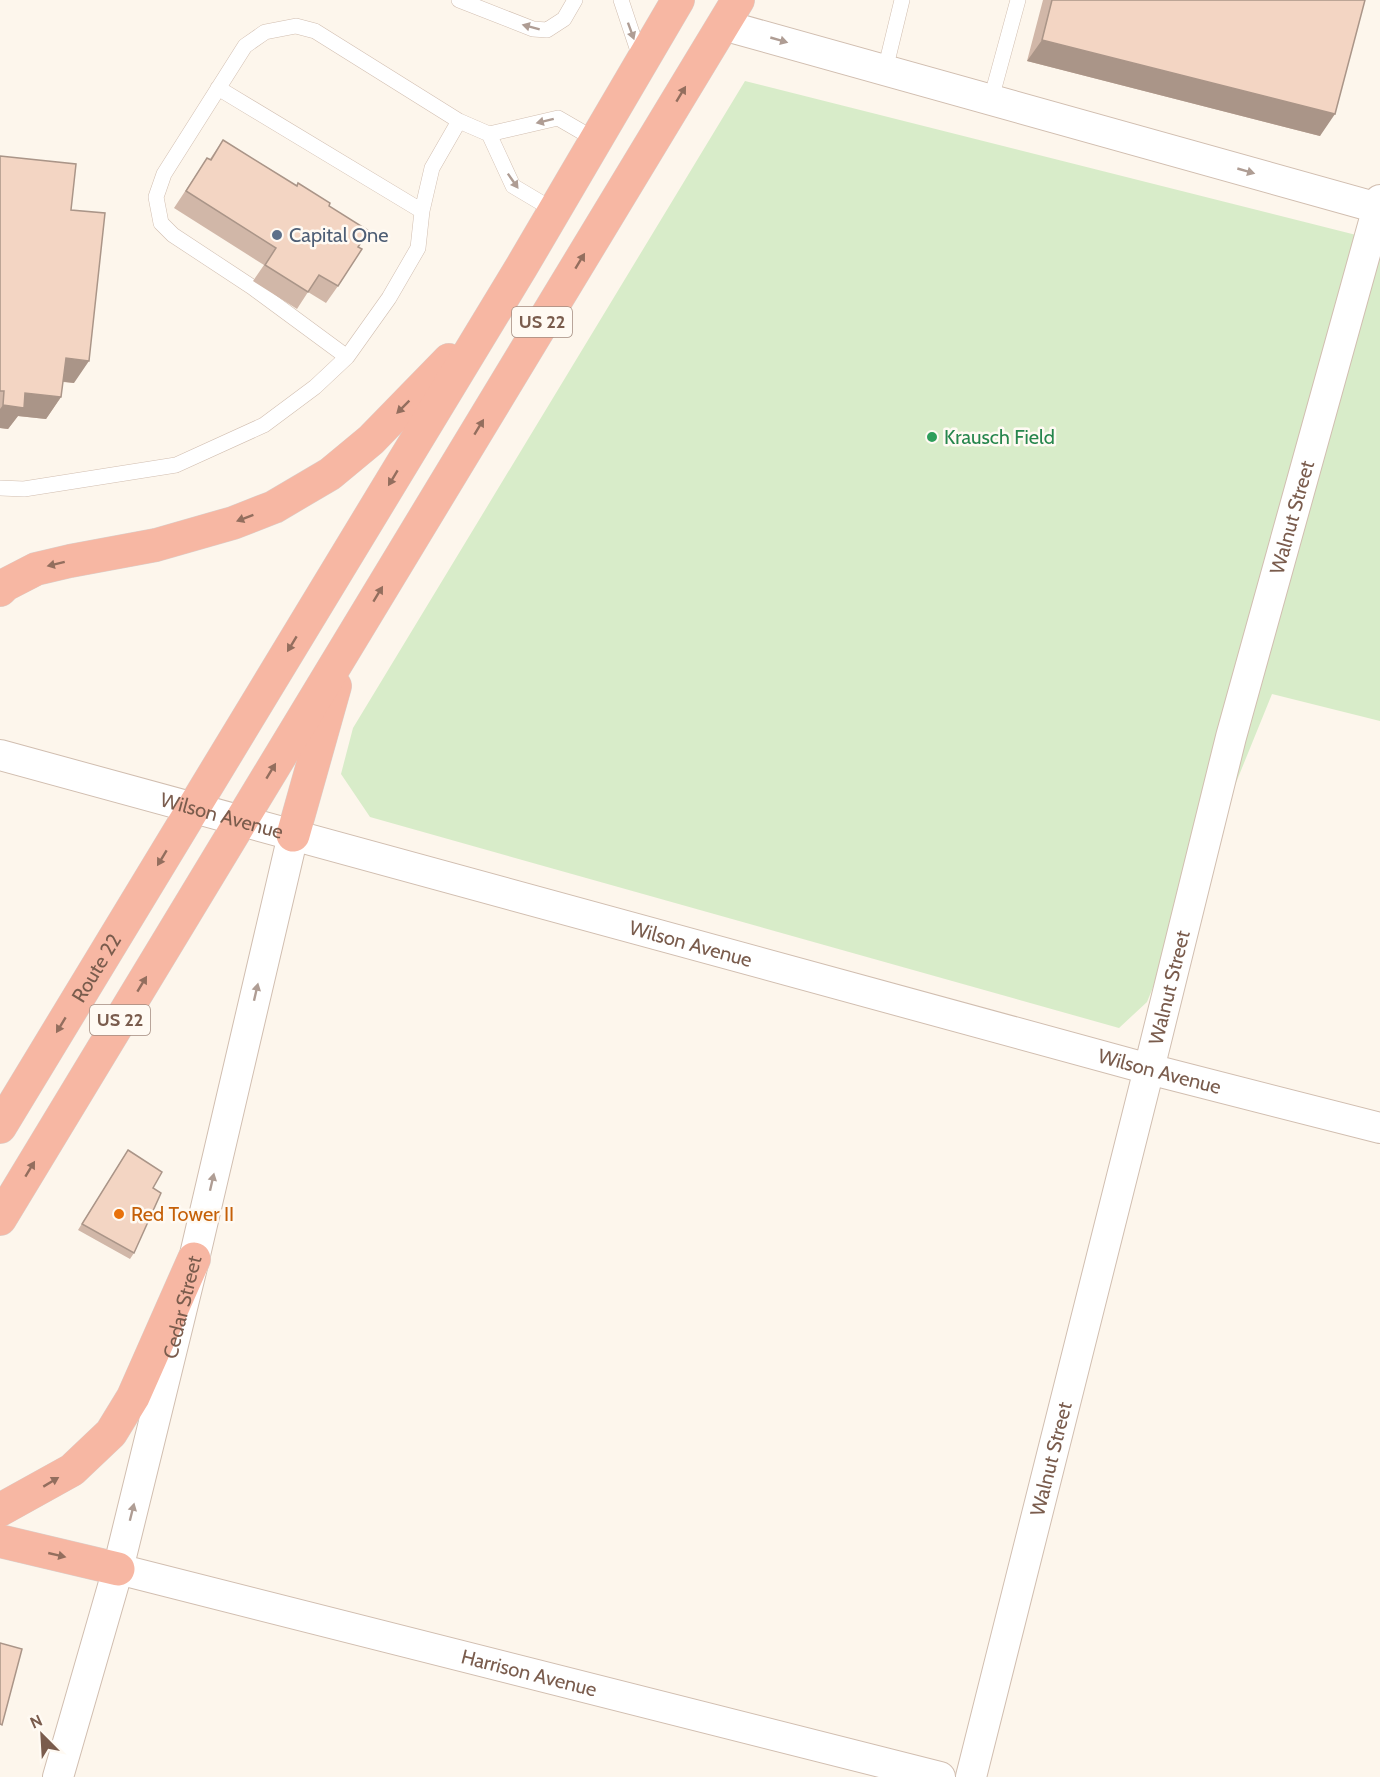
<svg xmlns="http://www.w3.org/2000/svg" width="1380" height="1777" font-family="Cabin,sans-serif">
	<rect width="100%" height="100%" fill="#fdf6ec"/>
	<path fill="#d8ecc9" d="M745,81l635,160v480l-108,-27 -125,308 -28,26 -749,-211 -29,-43 12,-46z"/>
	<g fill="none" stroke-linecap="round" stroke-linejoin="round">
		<defs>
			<path id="lane" d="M459,0l74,29 14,1 17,-11 11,-19
				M621,0l20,60
				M885,70l17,-70
				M218,88l204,123
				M991,99l27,-99
				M489,134l24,52 42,25
				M347,357l42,-59 29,-50 4,-37 10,-43 27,-47
				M0,488l24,1 152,-24 88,-40 51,-38 32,-30 -95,-70 -79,-52 -12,-12 -5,-26 8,-23 81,-128 20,-14 31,-6 19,5 144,90 30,13 69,-16 38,22"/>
			<g id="street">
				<path d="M723,25l655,183"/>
				<path id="s1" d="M0,755l1149,314 231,59"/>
				<path id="s2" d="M118,1569l822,208"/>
				<path id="s3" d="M58,1777l60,-208 76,-310 99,-424"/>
				<path id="s4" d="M971,1777l178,-708 82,-332 149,-537"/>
			</g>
			<g id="highway">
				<path d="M0,590l5,-5 31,-16 34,-8 86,-16 77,-22 41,-16 56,-33 41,-34 78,-80"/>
				<path d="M293,835l42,-149"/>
				<path id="s5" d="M0,1127l522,-861 156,-266"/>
				<path d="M0,1219l738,-1219"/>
				<path d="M0,1510l72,-40 39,-37 22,-36 61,-138"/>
				<path d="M0,1541l118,28"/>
			</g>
		</defs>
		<use href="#lane" stroke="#d1beb0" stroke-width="16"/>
		<use href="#street" stroke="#d1beb0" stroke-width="32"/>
		<use href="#highway" stroke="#dad1cd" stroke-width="34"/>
		<use href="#lane" stroke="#fff" stroke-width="15"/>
		<use href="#street" stroke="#fff" stroke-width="30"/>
		<use href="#highway" stroke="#f7b7a3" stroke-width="33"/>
	</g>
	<path fill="#d1b7a8" d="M1043,0h322l-45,136 -293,-75z
		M223,140l106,66 29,41 -20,39 -12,17 -18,-11 -11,17 -44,-28 11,-16 -90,-57 33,-50 3,1z
		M0,156l71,54 3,173 -11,-1 -2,15 -15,22 -28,-3 -10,13 -8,-1z
		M124,1156l29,32 -19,65 -4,6 -52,-29z"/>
	<path fill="#aa9588" d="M1042,40l293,74 -15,22 -293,-75z
		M66,358l23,3 -15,22 -24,-3z
		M25,393l36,4 -15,22 -28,-3 -10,13 -8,-1v-19l3,-4z"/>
	<path fill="#f3d5c3" stroke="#aa9588" stroke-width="1.5" d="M1052,0h313l-30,114 -293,-74z
		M223,140l74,46 1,-3 32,20 -1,3 40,25 -11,16 4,2 -24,37 -19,-11 -11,17 -43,-27 11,-17 -90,-57 21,-33 4,2z
		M0,156l76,8 -5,46 34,3 -16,148 -23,-3 -5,39 -36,-4 -1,15 -21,-3 1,-14h-4z
		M128,1150l34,22 -9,16 8,5 -27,60 -52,-29z
		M0,1643l22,6 -20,76 -2,-1z"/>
	<defs><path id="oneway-solid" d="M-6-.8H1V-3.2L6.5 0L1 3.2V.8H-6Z" transform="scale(1.5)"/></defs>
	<g fill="#af9d94">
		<use href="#oneway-solid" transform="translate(531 27) rotate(-165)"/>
		<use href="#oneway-solid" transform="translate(631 31) rotate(70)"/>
		<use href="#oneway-solid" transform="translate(779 40) rotate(16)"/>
		<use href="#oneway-solid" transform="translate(545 121) rotate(166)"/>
		<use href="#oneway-solid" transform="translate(1246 171) rotate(16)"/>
		<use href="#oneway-solid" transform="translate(513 181) rotate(55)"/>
		<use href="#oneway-solid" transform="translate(256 992) rotate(-77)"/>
		<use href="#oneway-solid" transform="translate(212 1182) rotate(-77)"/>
		<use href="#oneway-solid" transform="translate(132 1512) rotate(-76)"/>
	</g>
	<g fill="#936e5e">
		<use href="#oneway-solid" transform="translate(681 94) rotate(-59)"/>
		<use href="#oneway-solid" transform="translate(580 261) rotate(-59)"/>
		<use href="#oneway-solid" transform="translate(403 407) rotate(135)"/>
		<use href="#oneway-solid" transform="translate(479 427) rotate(-59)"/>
		<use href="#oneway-solid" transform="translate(393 478) rotate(121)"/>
		<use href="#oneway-solid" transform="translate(245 518) rotate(159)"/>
		<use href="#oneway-solid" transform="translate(56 564) rotate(166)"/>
		<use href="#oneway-solid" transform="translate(378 594) rotate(-59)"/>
		<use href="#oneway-solid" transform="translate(292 644) rotate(121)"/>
		<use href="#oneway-solid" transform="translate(271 771) rotate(-59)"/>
		<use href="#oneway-solid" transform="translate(162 858) rotate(121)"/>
		<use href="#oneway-solid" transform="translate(142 984) rotate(-59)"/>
		<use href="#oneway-solid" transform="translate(61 1025) rotate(121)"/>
		<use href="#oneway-solid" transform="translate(30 1169) rotate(-59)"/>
		<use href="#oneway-solid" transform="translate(51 1482) rotate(-31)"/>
		<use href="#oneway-solid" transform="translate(57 1555) rotate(13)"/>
	</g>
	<circle fill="#5c6f8a" stroke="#fffaf3" stroke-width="2" cx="277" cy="235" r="6"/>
	<circle fill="#2e9e5b" stroke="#fffaf3" stroke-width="2" cx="932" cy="437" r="6"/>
	<circle fill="#e8710a" stroke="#fffaf3" stroke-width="2" cx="119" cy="1214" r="6"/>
	<g text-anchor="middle" stroke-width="5" stroke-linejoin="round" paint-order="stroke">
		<g fill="#fffaf3" stroke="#a28b7f" stroke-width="1.5">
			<rect x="512" y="307" width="60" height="30" rx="4.5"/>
			<rect x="90" y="1005" width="60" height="30" rx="4.5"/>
		</g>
		<g font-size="18" font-weight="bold" fill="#7a5c4d">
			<text x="542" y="328">US 22</text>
			<text x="120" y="1026">US 22</text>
		</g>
		<g font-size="20" fill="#4e5e75" stroke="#fffaf3" text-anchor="start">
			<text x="289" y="242">Capital One</text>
		</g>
		<g font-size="20" fill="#27864d" stroke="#fffaf3" text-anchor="start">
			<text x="944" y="444">Krausch Field</text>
		</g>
		<g font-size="20" fill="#7a5c4d" stroke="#fffaf3">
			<text dy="7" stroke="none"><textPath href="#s4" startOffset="1300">Walnut Street</textPath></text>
			<text dy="7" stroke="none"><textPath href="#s1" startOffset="230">Wilson Avenue</textPath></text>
			<text dy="7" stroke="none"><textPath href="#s1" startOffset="716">Wilson Avenue</textPath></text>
			<text dy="7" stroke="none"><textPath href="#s5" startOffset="186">Route 22</textPath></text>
			<text dy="7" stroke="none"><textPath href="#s4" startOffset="814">Walnut Street</textPath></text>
			<text dy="7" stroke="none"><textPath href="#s1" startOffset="1202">Wilson Avenue</textPath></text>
			<text dy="7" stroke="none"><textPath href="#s3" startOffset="486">Cedar Street</textPath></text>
			<text dy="7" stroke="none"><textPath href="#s4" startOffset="328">Walnut Street</textPath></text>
			<text dy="7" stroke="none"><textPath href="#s2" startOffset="424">Harrison Avenue</textPath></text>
		</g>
		<g font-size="20" fill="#c56008" stroke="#fffaf3" text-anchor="start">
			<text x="131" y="1221">Red Tower II</text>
		</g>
	</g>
	<g transform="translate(42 1735) rotate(336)" stroke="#fffaf3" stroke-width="4.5" paint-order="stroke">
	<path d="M0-4.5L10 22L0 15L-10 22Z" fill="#7a5c4d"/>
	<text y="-9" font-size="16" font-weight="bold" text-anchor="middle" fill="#7a5c4d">N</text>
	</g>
</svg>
